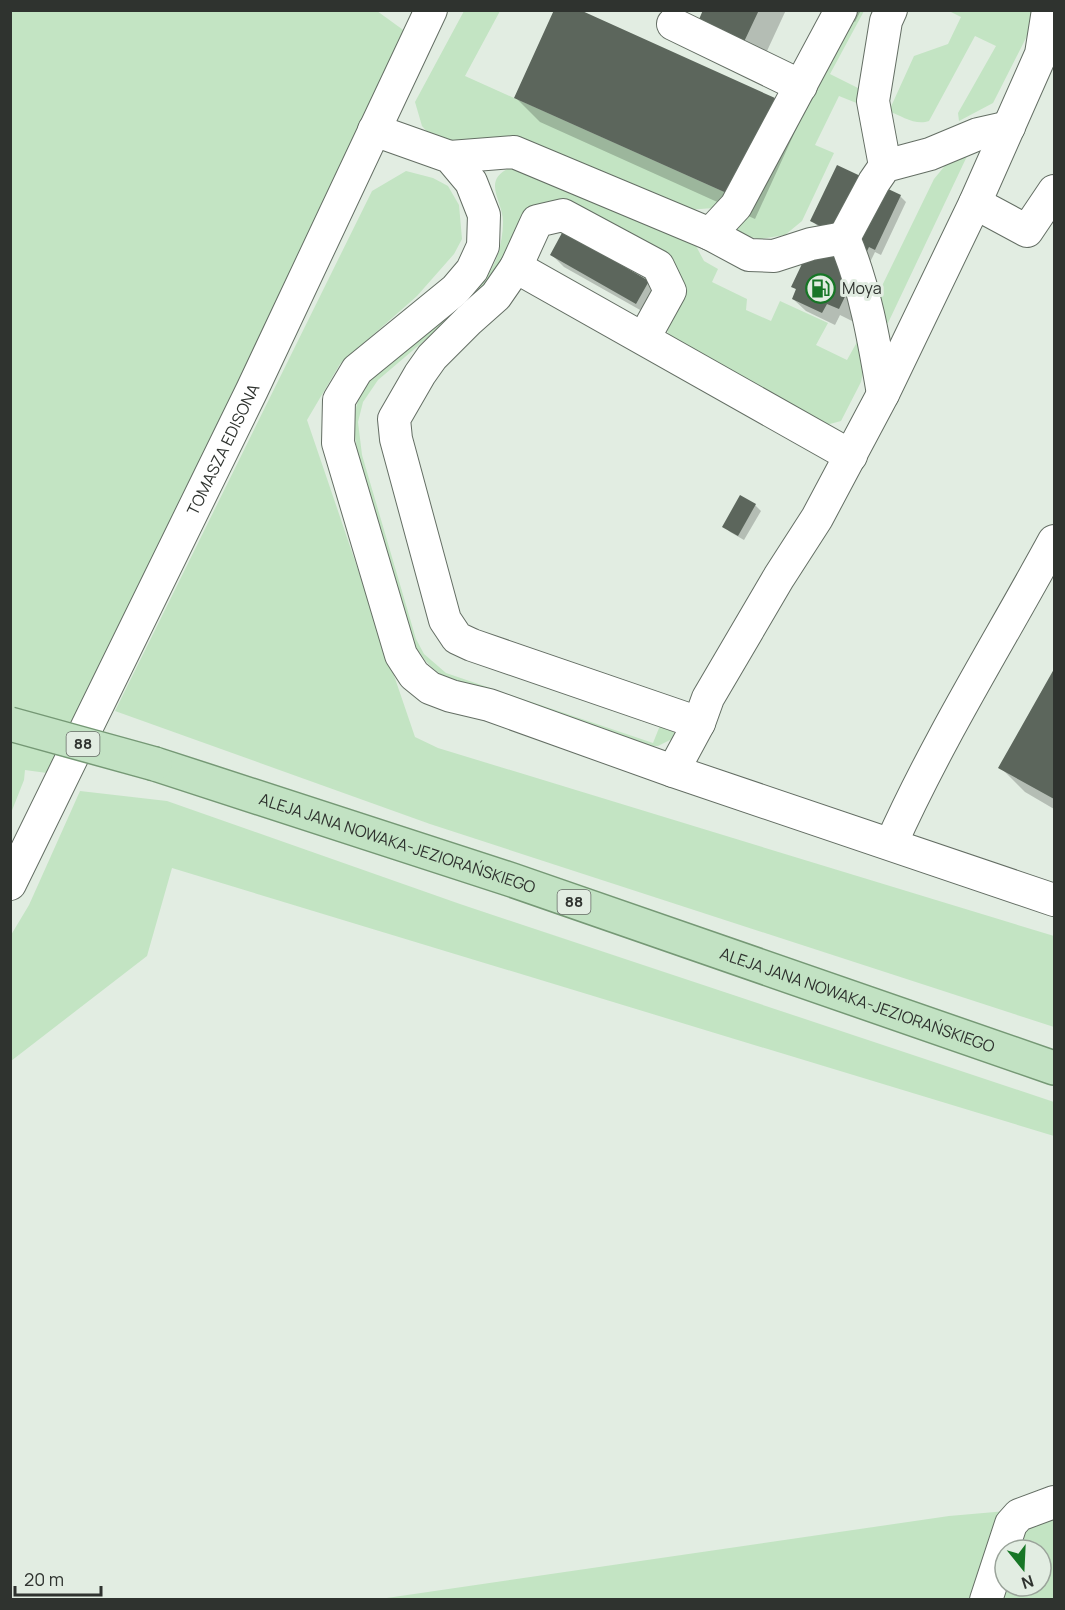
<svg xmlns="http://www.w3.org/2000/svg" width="1065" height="1610" font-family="Manrope,sans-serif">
	<rect width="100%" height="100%" fill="#e2ede2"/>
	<path fill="#c3e4c3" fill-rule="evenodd" d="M11,11h366l29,21 -32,98 -327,643 -22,-3 -1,10 -13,33z
		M464,11h36l-35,65 266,119 -17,13 -42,3 -229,-61 -21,-24 -7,-24z
		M856,11h8l-34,63 28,14 1,16 -20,-8 -24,49 19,8 -32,68 -17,14 -25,4 -29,-6z
		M949,11h86l-8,25 -34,67 -34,18 -1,-8 38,-67 -21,-10 -46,85c-13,5 -28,-5 -40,-10l25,-55 34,-12 13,-27z
		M969,152l-81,171 -5,-1 -5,-20 2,-12 54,-111 14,-17z
		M512,167l18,2 166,77 8,15 14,8 -6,13 35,17 -1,11 25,11 9,-20 48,22 -12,22 31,15 15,-27 3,30 -4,19 -20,39 -15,4 -156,-86 -4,-12 14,-26 -102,-95 -83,66 -10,14 -13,14 -94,80 -15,22 -5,20 4,33 54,184 8,15 22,19 207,70 8,-20 14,8 -3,8 -14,7h-14l-194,-66c-21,-12 -28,-22 -40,-43l-52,-182c-5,-24 -7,-55 12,-74 8,-9 18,-16 27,-24 19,-16 38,-32 56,-47 17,-14 33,-28 42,-48 5,-12 8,-27 8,-40 0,-22 -23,-42 9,-55z
		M406,171l27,7 15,8 11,19 3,34 -8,15 -37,42 -77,68 -33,56 108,317 23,11 616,188v91l-624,-203 -315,-113 257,-520z
		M80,791l87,10 293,103 594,198v34l-882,-268 -25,88 -136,105v-126l18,-30z
		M1054,1507v92l-681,1 576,-84zM1005,1550h36v36h-36z"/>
	<path fill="#0003" d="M705,10h81l-25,54z
		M834,10h27l-6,12z
		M516,98l259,1 24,24 -44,96 -215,-97z
		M900,196l6,6 -25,53 -6,-3 -18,37 5,9 -10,23 -12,-6 -5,10 -29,-14 -13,-12 4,-8 -4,-5 27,-58 -8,-7z
		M552,255l96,27 12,12 -11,21 -85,-48z
		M755,505l6,6 -17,29 -14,-8 -6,-6z
		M1054,672v137l-29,-17 -25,-25z"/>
	<path fill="#5c665c" d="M554,10h26l195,88 -44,97 -217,-97z
		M703,10h56l-17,36 -45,-22z
		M837,165l64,30 -26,55 -6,-3 -30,62 -12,-5 -5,9 -30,-14 4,-10 -5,-2 29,-61 -10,-5z
		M563,231l86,50 -13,23 -86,-49z
		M740,495l16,9 -18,32 -16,-9z
		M1054,669v130l-56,-31z"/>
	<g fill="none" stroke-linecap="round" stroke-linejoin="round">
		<defs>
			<g id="minor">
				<path d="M673,24l128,62"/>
				<path d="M374,130l76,27 21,25 13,33 -1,31 -11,24 -17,20 -98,80 -18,30 -1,43 63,212 13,20 16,13 21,8 38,9 184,66 381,129"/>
				<path d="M450,157l64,-5 196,82 39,21 25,1 37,-12 33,-6"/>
				<path d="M885,166l-12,-65 13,-80 5,-11"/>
				<path d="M975,203l52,28 27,-40"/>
				<path d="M710,234l26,-28 105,-196"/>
				<path d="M844,238l30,-56 11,-16 45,-12 48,-20 31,-7"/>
				<path d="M844,238c21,49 30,102 39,156"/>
				<path d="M516,267l21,-46 26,-6 95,51 12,25 -26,47"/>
				<path d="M699,723l-227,-78 -15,-7 -12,-18 -49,-181 -2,-20 26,-45 12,-17 37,-37 27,-24 20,-29 335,189"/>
				<path d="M673,771l26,-48 9,-25 71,-121 38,-59 66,-124 92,-191 66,-149 7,-44"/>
				<path d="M891,844c47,-105 108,-202 163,-303"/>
				<path id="s1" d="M10,884l242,-494 179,-380"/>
				<path d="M986,1600l25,-76 8,-9 35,-13"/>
			</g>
			<g id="major">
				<path id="s2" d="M155,764l357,116 542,188"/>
			</g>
		</defs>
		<use href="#minor" stroke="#646e64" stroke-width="34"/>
		<use href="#major" stroke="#759875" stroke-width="36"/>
		<use href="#minor" stroke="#fff" stroke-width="32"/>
		<use href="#major" stroke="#c2e2c3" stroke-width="33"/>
		<defs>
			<path id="major-bridge" d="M10,724l145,40"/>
		</defs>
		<use href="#major-bridge" stroke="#759875" stroke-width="36" stroke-linecap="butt"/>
		<use href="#major-bridge" stroke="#c2e2c3" stroke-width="33"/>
	</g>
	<defs>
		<symbol id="fuel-ring" viewBox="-11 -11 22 22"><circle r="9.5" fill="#e2ede2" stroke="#177626" stroke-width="1.5"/><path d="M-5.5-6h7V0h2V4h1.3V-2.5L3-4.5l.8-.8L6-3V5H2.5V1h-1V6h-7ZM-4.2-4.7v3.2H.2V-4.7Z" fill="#177626"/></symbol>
	</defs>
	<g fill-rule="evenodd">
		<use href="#fuel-ring" x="804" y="272" width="33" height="33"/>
	</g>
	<g text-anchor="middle" stroke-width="6" stroke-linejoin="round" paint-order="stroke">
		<g fill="#e2ede2" stroke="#656b65" stroke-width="1.5">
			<rect x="66.5" y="732" width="33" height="24" rx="4.5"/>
			<rect x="557.5" y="890" width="33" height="24" rx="4.5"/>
		</g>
		<g font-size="15" font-weight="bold" fill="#2f332f">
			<text x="83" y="749">88</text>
			<text x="574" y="907">88</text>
		</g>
		<g font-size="16" fill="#2f332f" stroke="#e2ede2" text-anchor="start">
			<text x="842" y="294">Moya</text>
		</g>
		<g font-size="16" fill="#2f332f" stroke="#e2ede2">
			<text dy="6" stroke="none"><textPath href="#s1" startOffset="484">TOMASZA EDISONA</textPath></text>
			<text dy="6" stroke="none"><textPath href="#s2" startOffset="255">ALEJA JANA NOWAKA-JEZIORAŃSKIEGO</textPath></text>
			<text dy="6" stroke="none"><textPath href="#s2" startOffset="741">ALEJA JANA NOWAKA-JEZIORAŃSKIEGO</textPath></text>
		</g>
	</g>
	<rect width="1065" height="1610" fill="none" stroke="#2f332f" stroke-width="24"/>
	<g transform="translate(1023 1568) rotate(162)"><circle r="28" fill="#e2ede2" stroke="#9aa39a" stroke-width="1.5"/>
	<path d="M0-4.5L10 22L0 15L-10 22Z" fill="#177626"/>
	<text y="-9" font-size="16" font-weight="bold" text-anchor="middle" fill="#2f332f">N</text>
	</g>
	<path d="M15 1586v9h86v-9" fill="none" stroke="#2f332f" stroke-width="3"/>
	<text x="24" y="1586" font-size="18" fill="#2f332f" stroke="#e2ede2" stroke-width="4.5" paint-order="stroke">20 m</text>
</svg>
